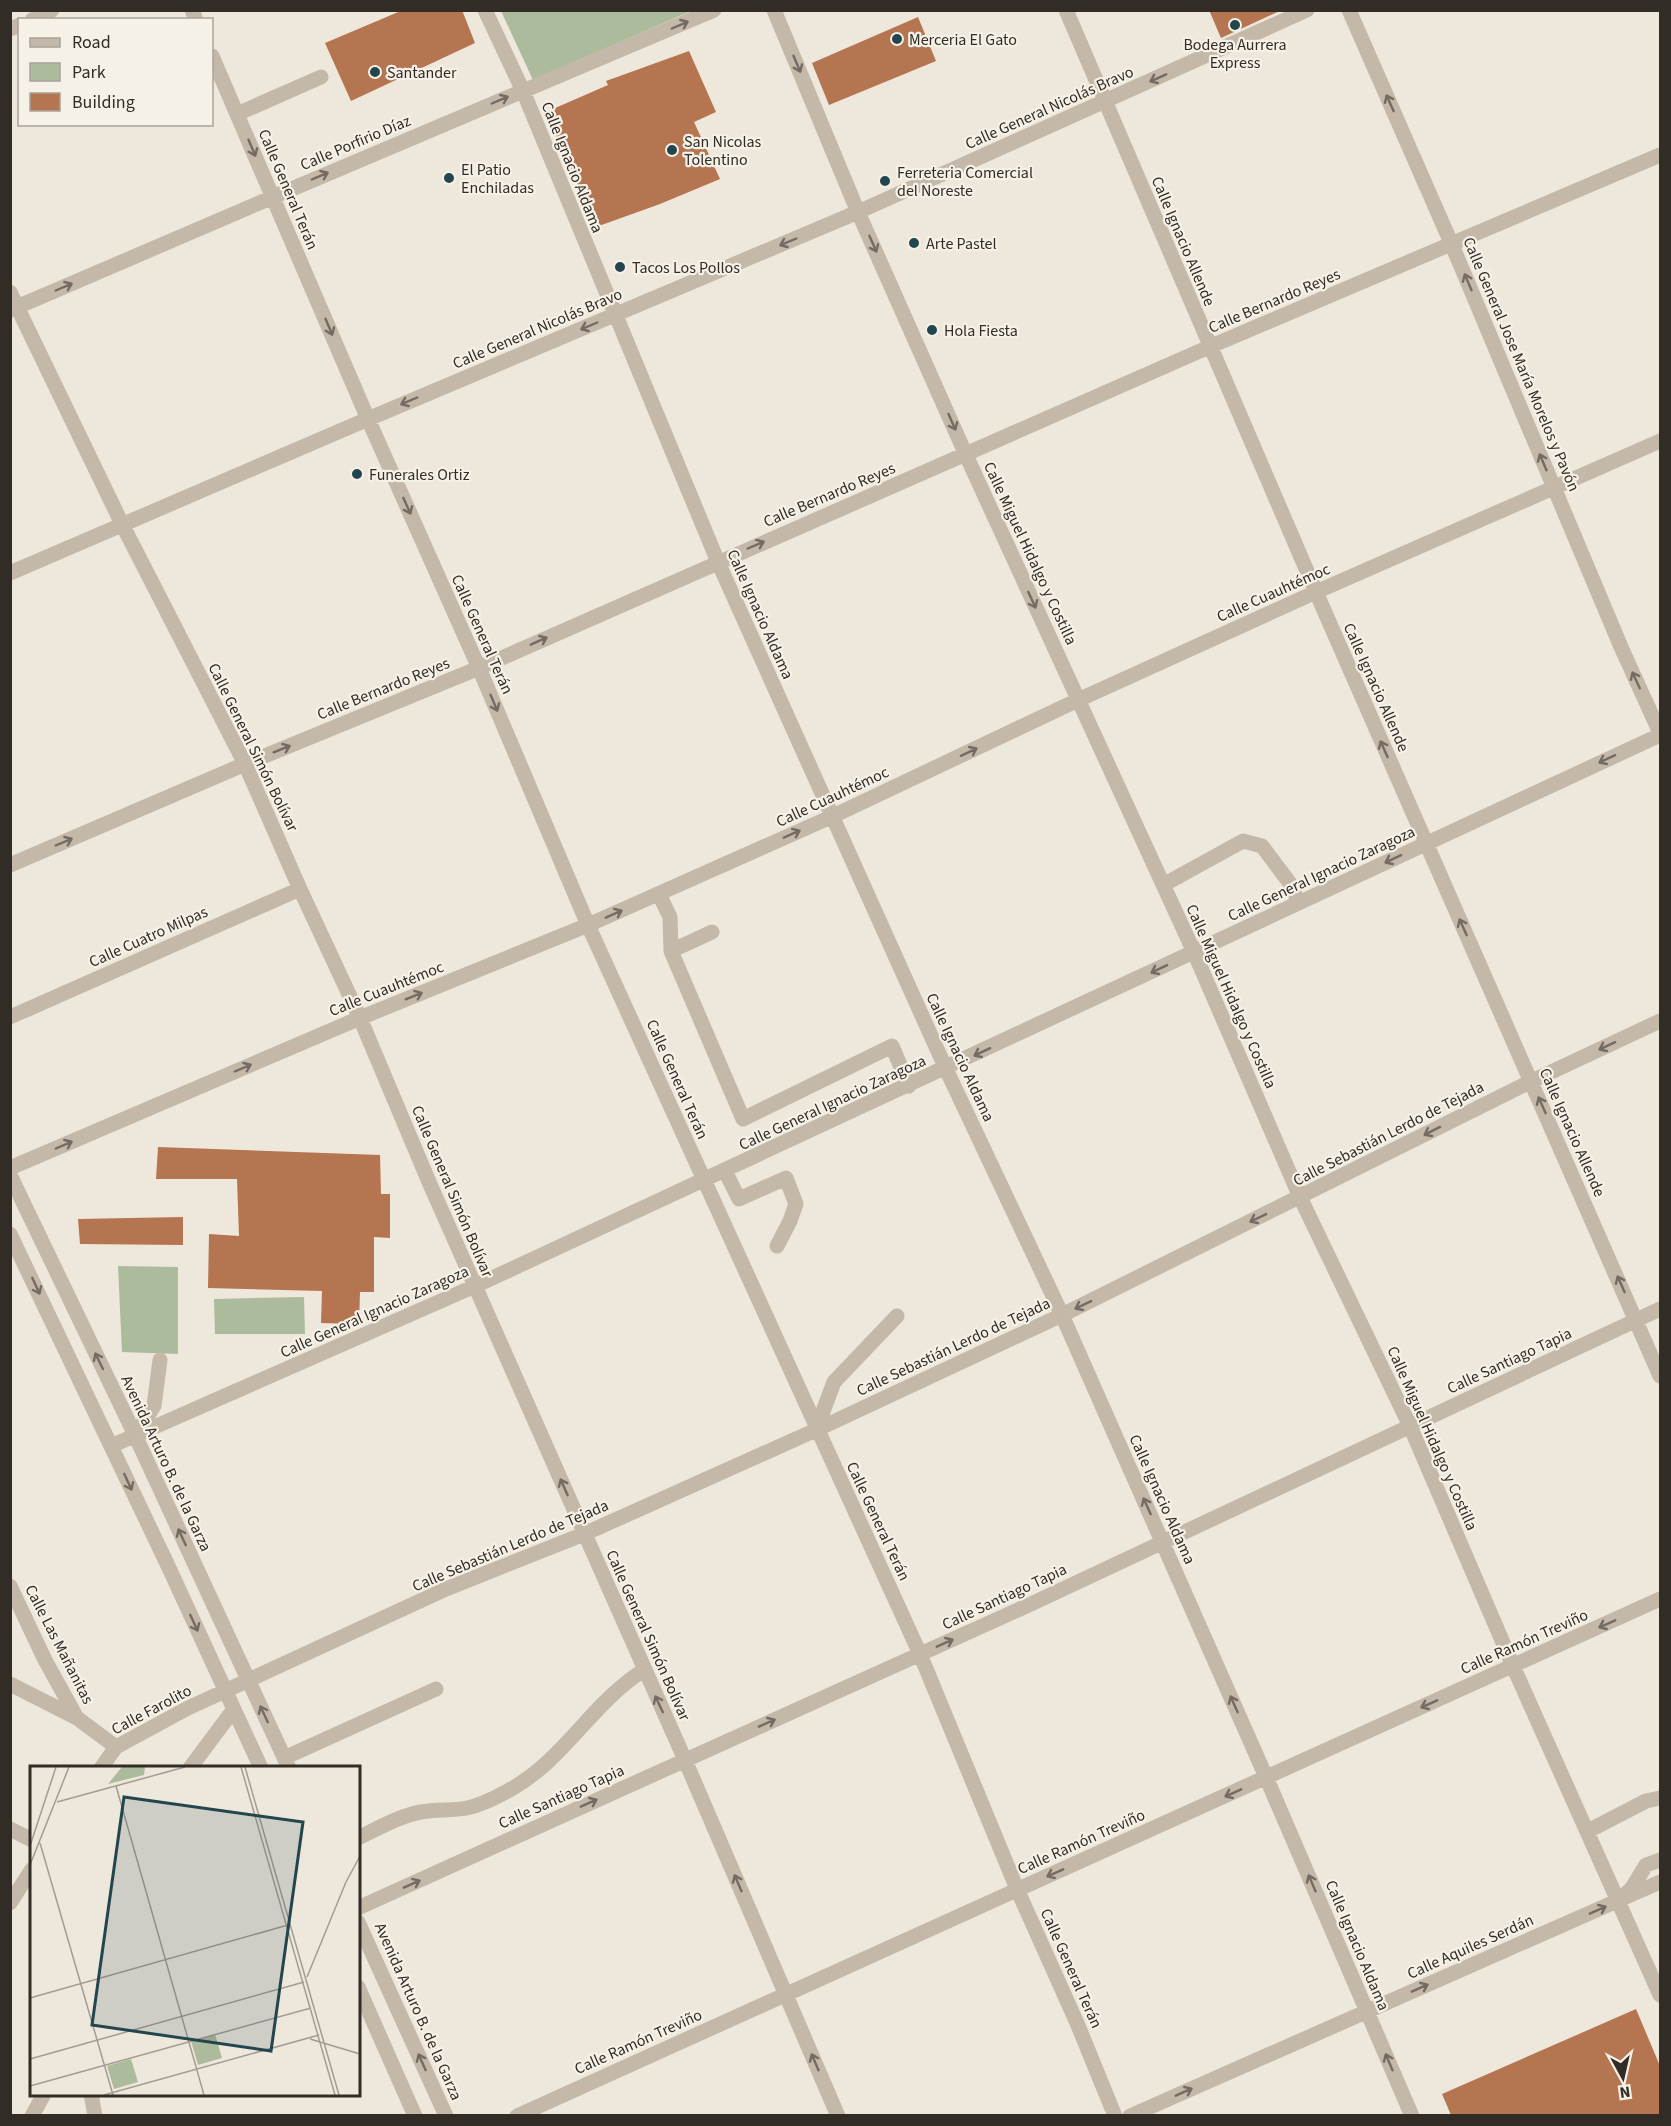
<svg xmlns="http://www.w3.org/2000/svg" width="1671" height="2126" font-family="'Source Sans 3',sans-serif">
	<rect width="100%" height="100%" fill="#eee7db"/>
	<path fill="#adbb9d" d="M501,11h190l-158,69z
		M118,1266l60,1v87l-56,-2z
		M304,1297l1,37h-90l-1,-35z"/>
	<path fill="#b57551" d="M403,10h59l13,33 -124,58 -26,-58z
		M1209,10h73l-61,28z
		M918,17l18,44 -107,44 -17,-42z
		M689,51l27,61 -22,10 26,57 -60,25 -64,23 -50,-115 62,-27 -2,-4z
		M158,1147l222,8 1,39h9v44l-16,-1v55h-14l-1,32 -38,-1 1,-32 -114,-3 1,-54 30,2 -2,-57h-81z
		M183,1217v28l-103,-1 -2,-25z
		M1636,2009l24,57v49h-209l-9,-21z"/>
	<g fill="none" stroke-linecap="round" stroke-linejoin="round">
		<path stroke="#c4b8a9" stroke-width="15" d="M192,10l4,10
			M485,10l38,81 195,471 228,507 116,246 204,462 146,339
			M774,10l84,202 108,243 228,497 106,245 110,229 103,240 147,329
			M1066,10l250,582 344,784
			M1349,10l103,235 169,402 39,86
			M32,20l20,-10
			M10,29l10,-4
			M212,56l156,363 111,249 109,257 332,729 97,235 60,134 38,93
			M237,114l84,-37
			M10,292l112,232 123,240 55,125 60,129 69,164 256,578 153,356
			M10,310l263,-113 441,-187
			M10,573l358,-154 490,-207 449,-202
			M10,865l235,-101 234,-96 730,-321 451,-192
			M1163,885l80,-44 19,5 27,36 10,21
			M659,894l11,23 1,34
			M712,932l-41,19 72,168 149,-73 17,40
			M10,1017l290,-128
			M10,1168l350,-150 228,-93 243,-108 247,-117 238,-108 344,-151
			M725,1171l14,28 47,-21 10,26 -6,17 -13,25
			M10,1175l125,260 154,333
			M10,1234l160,336 91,198
			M816,1430l18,-48 63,-66
			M135,1435l19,-29 6,-46
			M111,1446l364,-160 1185,-551
			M10,1586l35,74 32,58
			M10,1684l67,34 39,29
			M284,1758l152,-69
			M101,1768l15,-21 72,-39 258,-119 138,-55 232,-104 246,-115 470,-234 128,-60
			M190,1768l44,-59
			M10,1829l22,11
			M1588,1831l58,-30 14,-3
			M358,1838c21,-10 41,-22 63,-26 15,-3 31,-1 46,-4 15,-3 32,-12 46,-20 52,-30 80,-86 131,-118
			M1623,1896l9,-8 14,-23 14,-5
			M10,1903l22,-34
			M358,1908l673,-304 629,-295
			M358,1922l88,194
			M358,1987l57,129
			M91,2094l4,22
			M32,2116l12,-22
			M517,2116l1143,-517
			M1130,2116l530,-234"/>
	</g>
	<defs><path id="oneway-shaft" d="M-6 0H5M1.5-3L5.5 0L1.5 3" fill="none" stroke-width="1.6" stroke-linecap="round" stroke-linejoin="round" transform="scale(1.5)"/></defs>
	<g stroke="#746b62">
		<use href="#oneway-shaft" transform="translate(680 25) rotate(-23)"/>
		<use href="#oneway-shaft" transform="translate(797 64) rotate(67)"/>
		<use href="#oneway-shaft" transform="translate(1158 78) rotate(156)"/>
		<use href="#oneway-shaft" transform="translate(500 100) rotate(-23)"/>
		<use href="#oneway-shaft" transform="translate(1390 103) rotate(-114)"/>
		<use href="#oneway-shaft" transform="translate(252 148) rotate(67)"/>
		<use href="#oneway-shaft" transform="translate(320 176) rotate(-23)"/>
		<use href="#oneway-shaft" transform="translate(788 242) rotate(157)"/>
		<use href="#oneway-shaft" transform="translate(873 244) rotate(66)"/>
		<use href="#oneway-shaft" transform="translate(1468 282) rotate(-113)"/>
		<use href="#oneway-shaft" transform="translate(64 287) rotate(-23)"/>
		<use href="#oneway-shaft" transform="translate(589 326) rotate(157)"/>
		<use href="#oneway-shaft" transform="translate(329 327) rotate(67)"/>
		<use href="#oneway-shaft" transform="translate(409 401) rotate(157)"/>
		<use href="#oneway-shaft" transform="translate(952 422) rotate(66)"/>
		<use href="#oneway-shaft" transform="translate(1543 462) rotate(-113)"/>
		<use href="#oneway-shaft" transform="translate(407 506) rotate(66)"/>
		<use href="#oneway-shaft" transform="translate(756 545) rotate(-23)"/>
		<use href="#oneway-shaft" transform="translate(1032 600) rotate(65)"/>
		<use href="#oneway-shaft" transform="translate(539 641) rotate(-24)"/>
		<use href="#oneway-shaft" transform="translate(1636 680) rotate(-115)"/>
		<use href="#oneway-shaft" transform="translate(494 703) rotate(67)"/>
		<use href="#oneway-shaft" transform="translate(282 749) rotate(-22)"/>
		<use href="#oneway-shaft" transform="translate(1384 749) rotate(-114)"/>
		<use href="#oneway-shaft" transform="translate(969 752) rotate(-25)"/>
		<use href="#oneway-shaft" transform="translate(1607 759) rotate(155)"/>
		<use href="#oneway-shaft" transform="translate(792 834) rotate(-24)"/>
		<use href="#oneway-shaft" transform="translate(64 842) rotate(-23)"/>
		<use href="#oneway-shaft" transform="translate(1393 859) rotate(155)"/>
		<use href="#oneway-shaft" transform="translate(614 914) rotate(-24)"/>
		<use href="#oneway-shaft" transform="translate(1463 927) rotate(-114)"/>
		<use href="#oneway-shaft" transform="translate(1159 969) rotate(155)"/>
		<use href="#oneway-shaft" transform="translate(414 996) rotate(-22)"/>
		<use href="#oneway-shaft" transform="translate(1607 1046) rotate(155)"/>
		<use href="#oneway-shaft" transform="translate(982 1052) rotate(155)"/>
		<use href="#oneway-shaft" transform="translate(243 1068) rotate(-23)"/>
		<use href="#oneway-shaft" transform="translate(1542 1105) rotate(-114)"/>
		<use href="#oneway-shaft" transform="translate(1432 1131) rotate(153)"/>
		<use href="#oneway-shaft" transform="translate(64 1145) rotate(-23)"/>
		<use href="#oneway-shaft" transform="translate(1258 1218) rotate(154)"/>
		<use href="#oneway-shaft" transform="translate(1621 1284) rotate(-114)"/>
		<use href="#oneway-shaft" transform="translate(36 1286) rotate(65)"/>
		<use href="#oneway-shaft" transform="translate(1083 1305) rotate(154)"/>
		<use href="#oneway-shaft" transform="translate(99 1361) rotate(-116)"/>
		<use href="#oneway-shaft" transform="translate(128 1482) rotate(65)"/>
		<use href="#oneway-shaft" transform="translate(564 1487) rotate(-114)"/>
		<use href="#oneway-shaft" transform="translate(1147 1506) rotate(-114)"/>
		<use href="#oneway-shaft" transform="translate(182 1537) rotate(-115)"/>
		<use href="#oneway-shaft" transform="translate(194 1623) rotate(65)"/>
		<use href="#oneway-shaft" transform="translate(1607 1624) rotate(156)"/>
		<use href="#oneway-shaft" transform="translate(945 1643) rotate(-24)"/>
		<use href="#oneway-shaft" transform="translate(659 1704) rotate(-115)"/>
		<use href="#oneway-shaft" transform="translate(1234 1704) rotate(-114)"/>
		<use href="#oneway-shaft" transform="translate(1429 1704) rotate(156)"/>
		<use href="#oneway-shaft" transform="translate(264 1714) rotate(-115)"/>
		<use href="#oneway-shaft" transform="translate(767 1723) rotate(-24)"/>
		<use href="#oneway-shaft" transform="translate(1233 1793) rotate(156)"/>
		<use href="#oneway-shaft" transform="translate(589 1803) rotate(-24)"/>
		<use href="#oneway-shaft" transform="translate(1055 1873) rotate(156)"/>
		<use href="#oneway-shaft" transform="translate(738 1883) rotate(-113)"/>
		<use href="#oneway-shaft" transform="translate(1312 1883) rotate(-113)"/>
		<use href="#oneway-shaft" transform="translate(412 1884) rotate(-24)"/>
		<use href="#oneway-shaft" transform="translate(1598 1910) rotate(-24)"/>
		<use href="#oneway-shaft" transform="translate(1420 1988) rotate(-24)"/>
		<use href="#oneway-shaft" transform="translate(422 2062) rotate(-114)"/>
		<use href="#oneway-shaft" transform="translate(815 2062) rotate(-113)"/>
		<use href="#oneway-shaft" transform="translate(1389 2062) rotate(-113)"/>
		<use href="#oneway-shaft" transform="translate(1184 2092) rotate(-24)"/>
	</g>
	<g fill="#23464e" stroke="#f6f1e6" stroke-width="2">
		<circle cx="1235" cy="25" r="6"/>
		<circle cx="897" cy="39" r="6"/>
		<circle cx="375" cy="72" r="6"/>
		<circle cx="672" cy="150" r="6"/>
		<circle cx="449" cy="178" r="6"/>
		<circle cx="885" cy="181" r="6"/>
		<circle cx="914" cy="243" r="6"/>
		<circle cx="620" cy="267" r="6"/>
		<circle cx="932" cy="330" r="6"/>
		<circle cx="357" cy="474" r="6"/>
	</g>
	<g text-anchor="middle" stroke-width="4.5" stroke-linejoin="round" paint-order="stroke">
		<g font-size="16" fill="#322c27" stroke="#f6f1e6" text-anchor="start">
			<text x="909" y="45">Merceria El Gato</text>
			<text x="1235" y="50" text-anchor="middle">Bodega Aurrera<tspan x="1235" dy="18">Express</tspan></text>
			<text x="387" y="78">Santander</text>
			<text x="684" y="147">San Nicolas<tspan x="684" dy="18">Tolentino</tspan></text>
			<text x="461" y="175">El Patio<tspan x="461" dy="18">Enchiladas</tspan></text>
			<text x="897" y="178">Ferreteria Comercial<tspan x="897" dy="18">del Noreste</tspan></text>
			<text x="926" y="249">Arte Pastel</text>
			<text x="632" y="273">Tacos Los Pollos</text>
			<text x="944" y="336">Hola Fiesta</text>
			<text x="369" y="480">Funerales Ortiz</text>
		</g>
		<g font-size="16" fill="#322c27" stroke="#f6f1e6">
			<text transform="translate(1049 107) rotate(-24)" y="6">Calle General Nicolás Bravo</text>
			<text transform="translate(355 142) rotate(-23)" y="6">Calle Porfirio Díaz</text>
			<text transform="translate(573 167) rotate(68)" y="6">Calle Ignacio Aldama</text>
			<text transform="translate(289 189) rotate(67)" y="6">Calle General Terán</text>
			<text transform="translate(1184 241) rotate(67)" y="6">Calle Ignacio Allende</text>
			<text transform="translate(1274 300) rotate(-23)" y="6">Calle Bernardo Reyes</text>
			<text transform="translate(537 328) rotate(-23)" y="6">Calle General Nicolás Bravo</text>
			<text transform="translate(1522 364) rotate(67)" y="6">Calle General Jose María Morelos y Pavón</text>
			<text transform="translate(829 494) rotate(-23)" y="6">Calle Bernardo Reyes</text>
			<text transform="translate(1031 553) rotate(65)" y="6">Calle Miguel Hidalgo y Costilla</text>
			<text transform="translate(1273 592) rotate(-24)" y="6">Calle Cuauhtémoc</text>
			<text transform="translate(761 614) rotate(66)" y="6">Calle Ignacio Aldama</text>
			<text transform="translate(483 634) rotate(66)" y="6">Calle General Terán</text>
			<text transform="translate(1377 687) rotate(66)" y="6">Calle Ignacio Allende</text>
			<text transform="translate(383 688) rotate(-22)" y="6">Calle Bernardo Reyes</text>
			<text transform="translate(254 747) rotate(64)" y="6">Calle General Simón Bolívar</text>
			<text transform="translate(832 796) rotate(-25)" y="6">Calle Cuauhtémoc</text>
			<text transform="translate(1321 873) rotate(-25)" y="6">Calle General Ignacio Zaragoza</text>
			<text transform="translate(148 936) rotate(-24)" y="6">Calle Cuatro Milpas</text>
			<text transform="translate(386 988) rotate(-22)" y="6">Calle Cuauhtémoc</text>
			<text transform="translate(1232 996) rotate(66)" y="6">Calle Miguel Hidalgo y Costilla</text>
			<text transform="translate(961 1057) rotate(65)" y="6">Calle Ignacio Aldama</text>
			<text transform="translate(678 1079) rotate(66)" y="6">Calle General Terán</text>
			<text transform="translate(832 1102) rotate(-25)" y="6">Calle General Ignacio Zaragoza</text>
			<text transform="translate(1573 1132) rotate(66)" y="6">Calle Ignacio Allende</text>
			<text transform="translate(1388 1133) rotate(-27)" y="6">Calle Sebastián Lerdo de Tejada</text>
			<text transform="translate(453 1191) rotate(67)" y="6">Calle General Simón Bolívar</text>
			<text transform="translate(374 1311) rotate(-24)" y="6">Calle General Ignacio Zaragoza</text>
			<text transform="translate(953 1346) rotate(-25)" y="6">Calle Sebastián Lerdo de Tejada</text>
			<text transform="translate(1509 1360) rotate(-25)" y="6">Calle Santiago Tapia</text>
			<text transform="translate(1433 1438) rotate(66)" y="6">Calle Miguel Hidalgo y Costilla</text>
			<text transform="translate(167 1463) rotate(65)" y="6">Avenida Arturo B. de la Garza</text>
			<text transform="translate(1163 1499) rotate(66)" y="6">Calle Ignacio Aldama</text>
			<text transform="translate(879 1521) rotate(65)" y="6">Calle General Terán</text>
			<text transform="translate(510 1545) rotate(-23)" y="6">Calle Sebastián Lerdo de Tejada</text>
			<text transform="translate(1004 1596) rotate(-25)" y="6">Calle Santiago Tapia</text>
			<text transform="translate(649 1635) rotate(66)" y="6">Calle General Simón Bolívar</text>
			<text transform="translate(1524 1641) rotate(-24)" y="6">Calle Ramón Treviño</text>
			<text transform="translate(60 1644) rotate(63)" y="6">Calle Las Mañanitas</text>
			<text transform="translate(151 1709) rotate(-28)" y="6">Calle Farolito</text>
			<text transform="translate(561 1796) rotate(-24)" y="6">Calle Santiago Tapia</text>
			<text transform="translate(1081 1841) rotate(-24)" y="6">Calle Ramón Treviño</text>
			<text transform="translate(1358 1945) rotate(67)" y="6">Calle Ignacio Aldama</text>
			<text transform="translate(1470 1946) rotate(-24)" y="6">Calle Aquiles Serdán</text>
			<text transform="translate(1072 1968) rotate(66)" y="6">Calle General Terán</text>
			<text transform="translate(419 2011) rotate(66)" y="6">Avenida Arturo B. de la Garza</text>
			<text transform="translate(638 2041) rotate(-24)" y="6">Calle Ramón Treviño</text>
		</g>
	</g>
	<g transform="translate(30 1766)">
		<rect width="330" height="330" fill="#eee7db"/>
		<path d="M92,1h23l-1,8 -36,9zM185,268l7,24 -24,7 -7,-24zM101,293l7,23 -24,7 -7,-23z" fill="#adbb9d"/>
		<path fill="none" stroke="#a39c93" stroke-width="1.5" d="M211,1l94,328M215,1l94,328M86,20l88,309M27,36l128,-35M10,77l73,252M0,80l26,-79M0,99l39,-98M277,211l39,-95 14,-26M0,232l258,-73M280,273l50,15M0,293l274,-77M0,320l281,-78M74,329l215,-60"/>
		<path fill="#23464e" fill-opacity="0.15" stroke="#23464e" stroke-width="3" d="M94,31l179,25 -32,229 -179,-26z"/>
		<rect width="330" height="330" fill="none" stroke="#322c27" stroke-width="3"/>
	</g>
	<rect width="1671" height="2126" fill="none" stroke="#322c27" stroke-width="24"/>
	<rect x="18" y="18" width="195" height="108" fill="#f6f1e6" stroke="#a8a29a" stroke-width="1.5"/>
	<rect x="30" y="38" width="30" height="9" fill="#c4b8a9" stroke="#a8a29a" stroke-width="1.5"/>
	<text x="72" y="48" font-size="18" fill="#322c27">Road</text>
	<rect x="30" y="63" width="30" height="18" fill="#adbb9d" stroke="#a8a29a" stroke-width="1.5"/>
	<text x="72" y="78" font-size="18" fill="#322c27">Park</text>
	<rect x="30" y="93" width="30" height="18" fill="#b57551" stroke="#a8a29a" stroke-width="1.5"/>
	<text x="72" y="108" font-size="18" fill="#322c27">Building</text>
	<g transform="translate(1623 2078) rotate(172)" stroke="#f6f1e6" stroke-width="4.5" paint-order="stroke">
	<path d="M0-4.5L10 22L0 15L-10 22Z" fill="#322c27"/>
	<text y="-9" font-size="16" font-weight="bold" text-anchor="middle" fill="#322c27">N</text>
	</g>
</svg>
